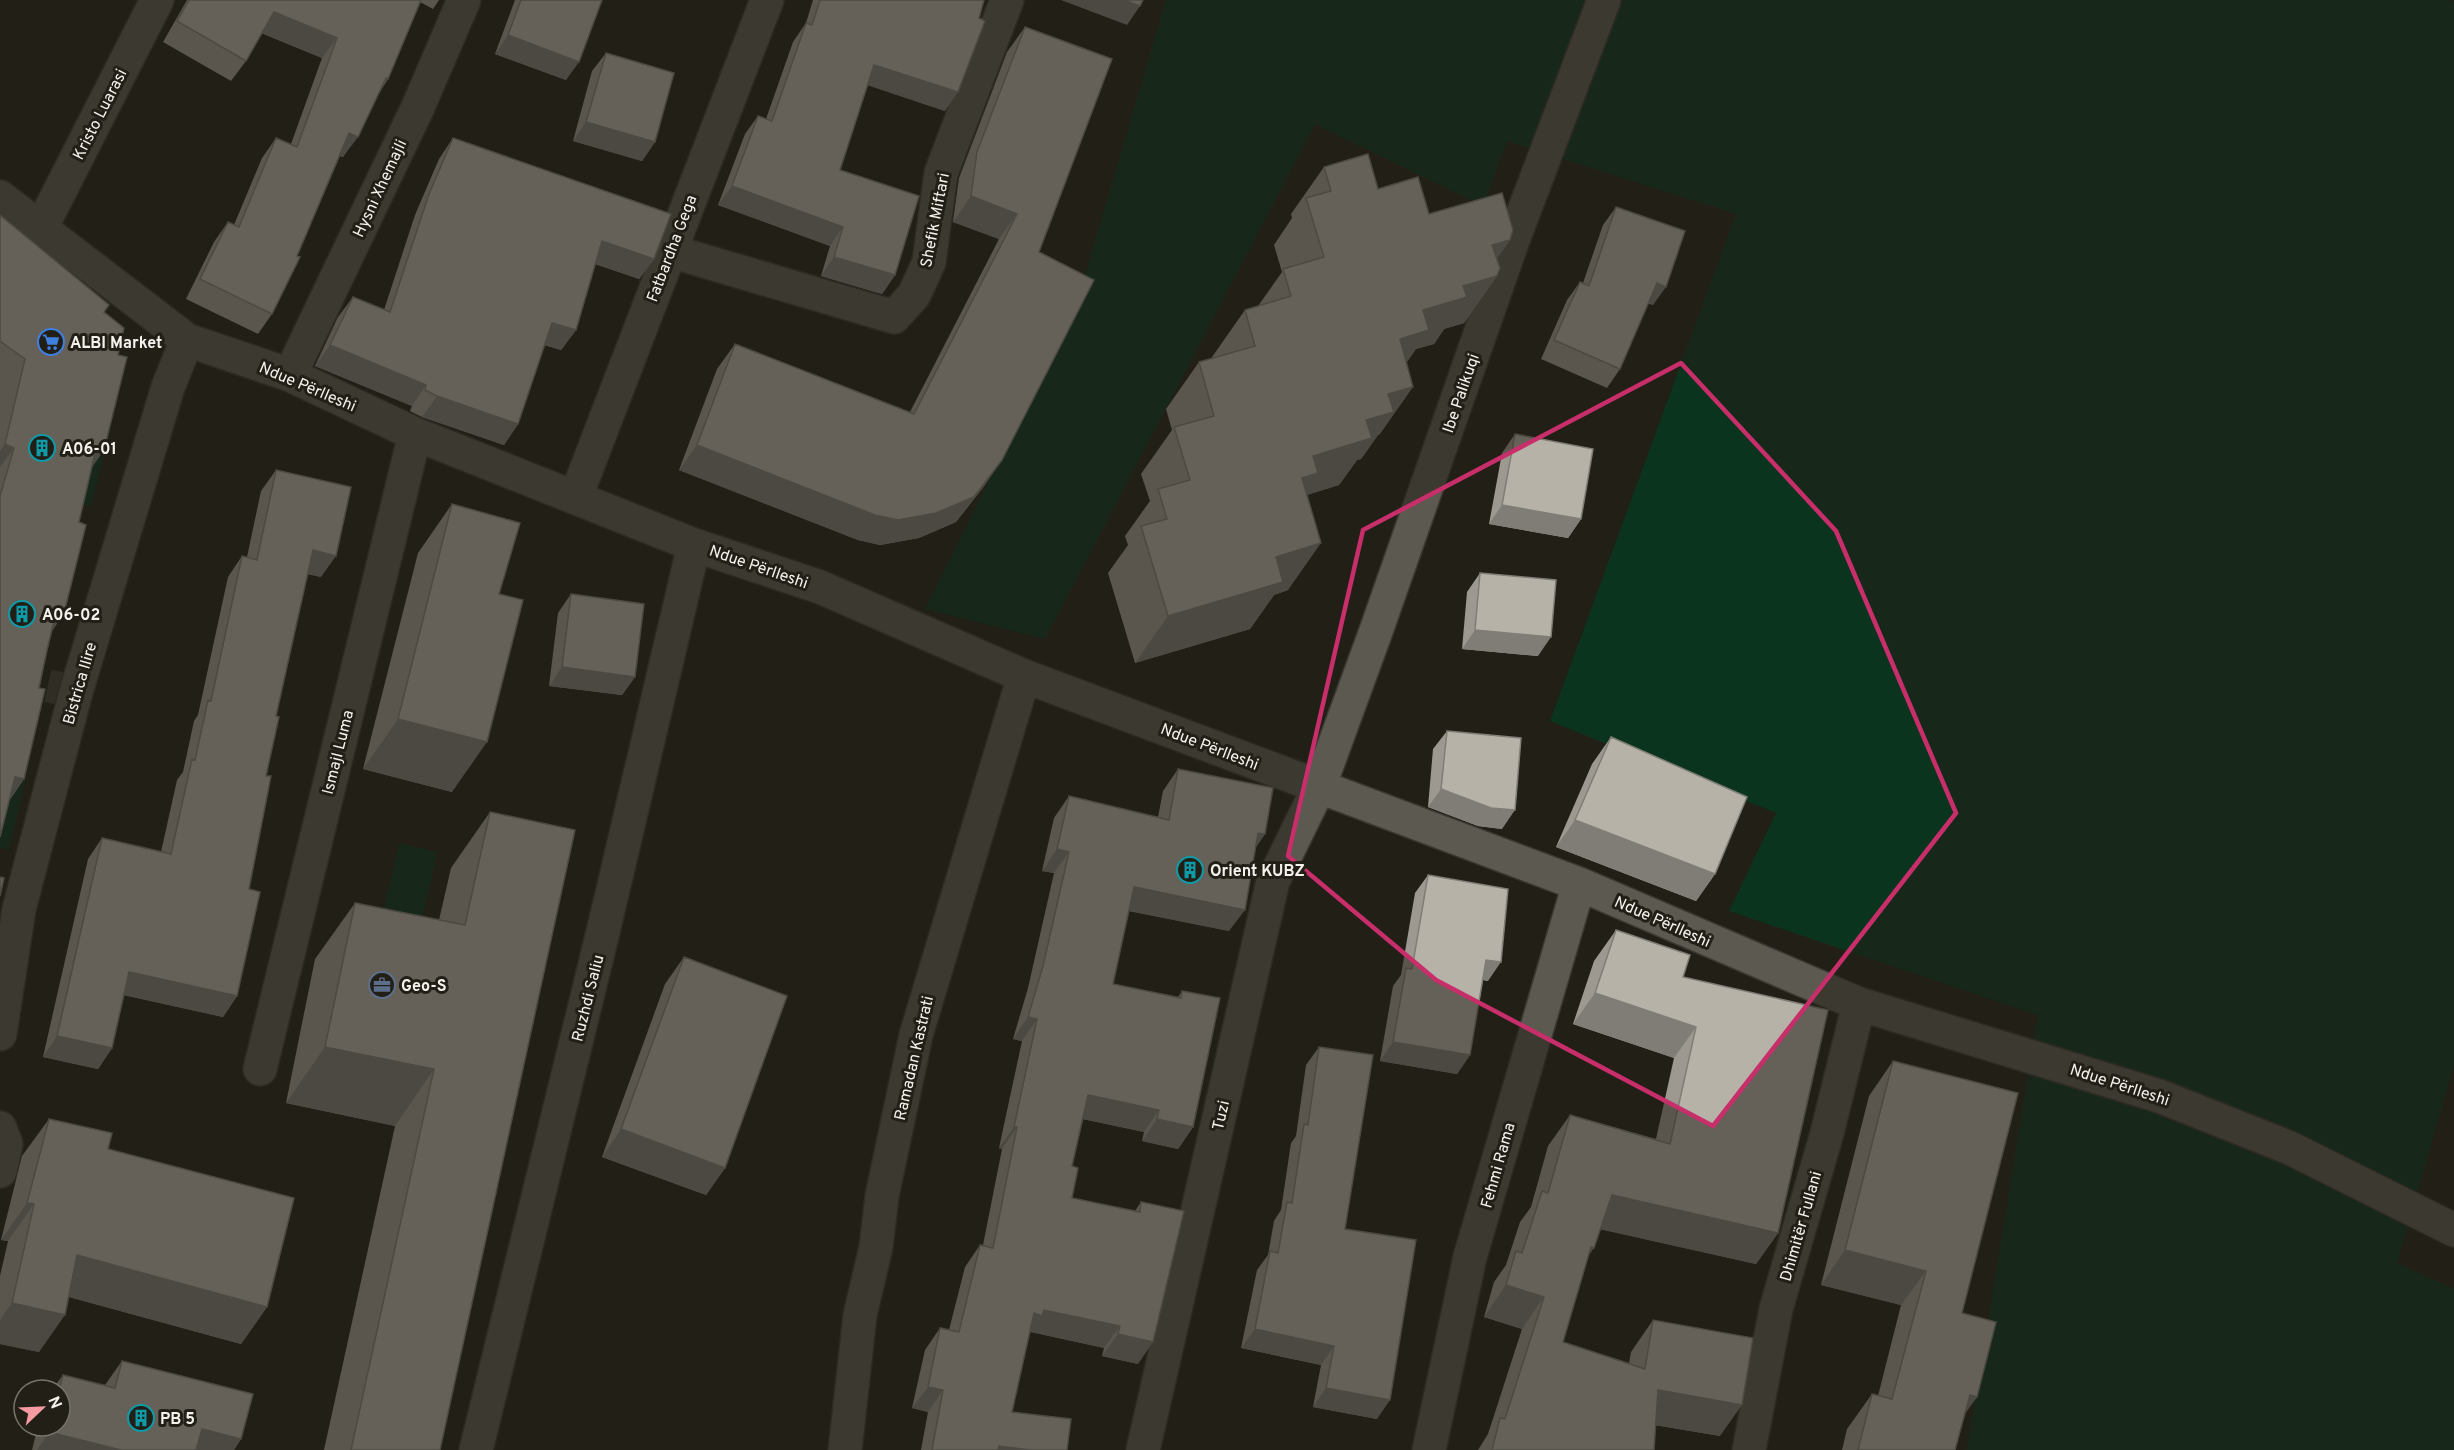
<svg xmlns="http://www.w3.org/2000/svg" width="2454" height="1450" font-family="Overpass,sans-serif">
	<rect width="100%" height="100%" fill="#221f17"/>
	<path fill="#0a341d" d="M1166,0h1284l4,3v1061l-57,199 57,26v161h-487l71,-435 -309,-104 47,-98 -226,-92 186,-507 -229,-73 -24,65 -168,-82 -270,515 -120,-30 151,-303z
		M104,404l12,2 -25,100 -11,-2z
		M17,760l12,3 -20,87 -9,-2v-13z
		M399,843l38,9 -20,92 -39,-8z"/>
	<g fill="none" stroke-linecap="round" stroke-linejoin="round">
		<path stroke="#423f37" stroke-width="33" stroke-dasharray="33 16" stroke-linecap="butt" d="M0,675l76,17"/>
		<defs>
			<path id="minor" d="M0,197l187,143 103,35 125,59 279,111 126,42 204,89 555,208 280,120 300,92 131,52 164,82
				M41,228l116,-228
				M670,251l224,66 20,-22 15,-33 12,-89 66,-173
				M290,375l128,-268 46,-107
				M576,496l191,-496
				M0,1034l19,-125 57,-217 92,-305 19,-47
				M260,1069l155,-635
				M0,1128l6,16 -6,27
				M476,1450l127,-518 91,-387
				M845,1450l15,-135 16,-68 6,-51 34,-161 108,-359
				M1143,1450l130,-569 46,-94 57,-156 137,-391 91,-240
				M1429,1450l41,-193 109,-373
				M1749,1450l27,-141 51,-176 32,-129"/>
		</defs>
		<use href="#minor" stroke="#3a3833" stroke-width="36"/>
		<use href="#minor" stroke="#5c5950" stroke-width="33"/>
	</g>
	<path fill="#9d9990" d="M187,0h252l-6,9 -13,-7 -32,77 -10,16 -35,62 -3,-1 -68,158 -14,20 -72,-35 28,-57 14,-20 6,3 28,-67 14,-20 15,6 31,-86 -61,-25 -15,28 -15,20 -68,-39z
		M515,0h87l-36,80 -71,-26z
		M813,0h171l-39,111 -77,-26 -28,85 55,105 -13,19 -61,-18 9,-30 -112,-41 27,-71 13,-18 8,3 27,-77 13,-19z
		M1025,27l14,225 -54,233 -29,37 -37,16 -39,7 -22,-5 -179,-70 38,-101 18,-25 175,68 89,-173 -46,-17 6,-44 48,-126z
		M606,53l49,89 -13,19 -69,-20 19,-70z
		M453,138l201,121 -15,20 -44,-15 -19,66 -15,20 -17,-5 -26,79 -14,21 -82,-28 -12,-6 2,-5 -97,-40 23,-49 15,-20 31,13 31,-95 24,-56z
		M1324,167l54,22 51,25 81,26 -13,18v18l-33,47 -20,6 -10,15 -18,5 -10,14 -26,71 -2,1 -17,24 -4,1 -18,25 -32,10 -19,95 -14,5 -24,34 -115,34 -27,-90 20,-28 -3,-9 25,-35 -9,-27 31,-44 -6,-21 33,-47 13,-3v-2l33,-47 13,-4 24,-34 -8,-27 18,-27 -1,-4z
		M1616,207l37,98 -5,-2 -28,66 -13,19 -66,-29 26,-59 13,-18 3,1 20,-58z
		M0,215l109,90 -5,7 -13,156 -12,54 -15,91 -12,18 -5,19 -8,38 -15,91 -15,22 -9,36z
		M1515,434l66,85 -13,19 -79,-14 13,-71z
		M276,470l45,107 -14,-3 -31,142 -27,173 -12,107 -14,21 -99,-22 -12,53 -14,21 -55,-12 45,-198 14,-21 59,14 16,-72 6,-8 11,-51 4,-6 30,-138 14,-21 5,1 14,-66z
		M452,504l47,90 -47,198 -89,-23 55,-216z
		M1480,573l58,83 -76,-7 5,-57z
		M571,594l64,83 -13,18 -73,-9 9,-73z
		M1447,731l55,98 -24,-3 -50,-19 5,-58z
		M1611,737l104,137 -19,27 -140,-54 36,-83z
		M1178,769l87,65 -9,13 -27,84 -100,-20 -16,73 65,13 4,-6 11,136 -15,22 -36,-8 2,-9 -61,-13 -11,47v32l63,13 6,-9 -3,162 -36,-8 2,-8 -73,-16 -2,3 -17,77 55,38h-146l7,-38 -16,-4 13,-58 15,-22 9,2 16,-63 15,-22h3l19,-96 -3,-1 23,-107 -9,-2 15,-51 26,-115 -12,-2 12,-53 15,-22 89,21 5,-26z
		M490,812l-50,638h-116l71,-324 -109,-23 29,-144 40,-56 84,17 12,-52z
		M1428,875l60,106 -5,-1 -13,75 -13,19 -77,-13 13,-75 8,-11 14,-82z
		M1616,930l67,47 95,256 -22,31 -156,-35 -12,28 -25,85 66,21 2,-11 22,-32 67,116 -65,-11 -1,25h-176l10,-16 34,-105 -38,-12 10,-35 12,-17 14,-43 11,-15 17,-61 22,-31 86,24 18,-81 -101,-34 21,-63z
		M684,957l41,211 -19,27 -104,-38 63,-173z
		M1319,1047l26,182 32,190 -64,-12 8,-42 -80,-17 16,-78 11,-15 6,-34 7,-11 10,-67 5,-7 10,-71z
		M1893,1061l69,252 15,84 -13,17 -9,36h-113l5,-21 25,-35 6,2 23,-91 -80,-20 48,-189z
		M49,1119l218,188 -26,37 -172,-47 -30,55 -39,-8v-68l8,-35 -7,-1 21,-84z
		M122,1361l119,78 -7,11h-202l6,-24h22v-36h-8l11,-15 42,10z"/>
	<path fill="#7f7d76" d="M1061,0h63l16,6 -13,19z
		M274,12l63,26 -15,20 -63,-26z
		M508,35l71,27 -13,18 -71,-26z
		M874,65l84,27 -13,19 -84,-28z
		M586,122l69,20 -13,19 -69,-20z
		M349,133l9,4 -15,20 -8,-3z
		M732,186l111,41 -13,19 -112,-41z
		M971,196l46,18 -18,25 -46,-17z
		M1510,240l-29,41 16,-5 -33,47 -20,6 -10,15 -18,5 -20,28 4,-38 23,-29 69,-65z
		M602,241l52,18 -15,20 -51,-18z
		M834,257l61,18 -13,19 -61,-18z
		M1657,283l9,4 -13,18 -10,-3z
		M552,323l24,7 -15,20 -23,-7z
		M330,345l96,40 -14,21 -97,-40z
		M1413,387l-33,47 -2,1 -17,24 -4,1 -18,25 -59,18 33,-47 53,-36 22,-26z
		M437,396l81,28 -14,21 -82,-28z
		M5,444l9,4 -14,19v-16z
		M697,445l305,15 -17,25 -29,37 -37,16 -39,7 -22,-5 -179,-70z
		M96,449l8,1 -31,45z
		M1502,505l79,14 -13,19 -79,-14z
		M1321,543l-33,47 -14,5 -24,34 -115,34 33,-47 108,-59z
		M313,550l23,6 -15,21 -23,-6z
		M56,613h8l-31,45z
		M1475,630l76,7 -13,19 -76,-7z
		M562,667l73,10 -13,18 -73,-9z
		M398,719l89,23 -35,50 -89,-23z
		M15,777l9,2 -24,35z
		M1441,789l74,21 -13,19 -24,-3 -50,-19z
		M1575,820l140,54 -19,27 -140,-54z
		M1258,833l7,1 -16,22z
		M1057,849l12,3 -15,21 -12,-2z
		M1134,887l111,23 -16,21 -110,-22z
		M1486,960l15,2 -13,19 -15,-3z
		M129,972l108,24 -14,21 -109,-24z
		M1595,993l101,34 -22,31 -101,-34z
		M1028,1017l9,2 -15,22 -9,-2z
		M57,1036l55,12 -14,21 -55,-12z
		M1393,1042l77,13 -13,19 -77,-13z
		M325,1047l109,22 -39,57 -109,-23z
		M1088,1095l71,15 -15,22 -71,-15z
		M1157,1119l36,8 -15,22 -36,-8z
		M1014,1127h3l-15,22 -3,-1z
		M621,1129l104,39 -19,27 -104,-38z
		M1612,1195l166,38 -22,31 -166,-37z
		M27,1203l7,1 -26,37 -7,-1z
		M1591,1247l3,1 -22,31z
		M1845,1250l81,21 -25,34 -80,-20z
		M77,1255l190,52 -26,37 -190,-52z
		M1506,1285l38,12 -22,32 -38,-12z
		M12,1303l53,12 -26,37 -39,-8v-24z
		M1044,1310l76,16 -16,22 -73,-16 -4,5 7,-24z
		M1255,1329l79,17 -13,19 -80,-17z
		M1118,1334l35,8 -15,22 -36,-8z
		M928,1387l15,3 -15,22 -16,-4z
		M1326,1388l64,12 -13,19 -64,-12z
		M1658,1390l84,15 -22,31 -84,-14z
		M1970,1395l7,2 -25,35z
		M202,1429l39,10 -7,11h-47z
		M49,1432l72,18h-84z
		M999,1446l31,4h-34z"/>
	<path fill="#b6b2a8" stroke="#7f7d76" stroke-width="1.5" d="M189,0h232l-33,79 -2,-1 -28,59 -9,-4 -52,123 3,1 -28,57 -72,-35 28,-57 11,5 37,-89 21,9 40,-109 -63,-26 -28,49 -69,-40z
		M521,0h81l-23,62 -71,-27z
		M820,0h164l-5,18 6,3 -27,71 -84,-27 -34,105 79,26 -24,79 -61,-18 9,-30 -111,-41 26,-70 14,5 34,-98 6,2z
		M1124,0h19l-3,6z
		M1025,27l87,32 -73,193 55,28 -92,180 -28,37 -38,16 -38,7 -23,-5 -178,-70 38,-101 179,70 103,-200 -46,-18 6,-44z
		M606,53l68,20 -19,69 -69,-20z
		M453,138l218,76 -17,45 -52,-18 -26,89 -24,-7 -34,101 -81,-28 -12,-6 1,-5 -96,-40 23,-48 37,15 39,-118z
		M1368,154l10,35 40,-12 11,37 73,-21 11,37 -3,10 -18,5 8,23 -3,8 -34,10 4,11 -44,13 6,20 -29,9 13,48 -25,7 6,18 -28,8 6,18 -59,18 5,17 -16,5 19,65 -45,14 7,25 -115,34 -27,-90 26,-7 -9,-30 32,-9 -16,-53 40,-11 -15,-54 56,-16 -10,-36 46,-14 -8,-27 41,-12 -18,-59 25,-7 -7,-24z
		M1616,207l69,24 -19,56 -9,-4 -37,86 -66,-29 26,-58 9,4z
		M0,215l109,90 -5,7 20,16 -6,27 9,2 -23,93 -8,-1 -17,73 7,3 -22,88h-8l-9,37 -8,38 6,1 -21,90 -9,-2 -15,60v-341l14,-48 -9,-4 20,-85 -25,-18z
		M1515,434l78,15 -12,70 -79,-14z
		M276,470l75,17 -15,69 -23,-6 -37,166 3,1 -13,59h5l-22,113 11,3 -23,104 -108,-24 -17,76 -55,-12 45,-198 69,16 21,-95 3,1 13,-60 3,1 31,-145 15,4z
		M452,504l68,19 -21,71 24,6 -36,142 -89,-23z
		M1480,573l76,7 -5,57 -76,-7z
		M571,594l73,10 -9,73 -73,-10z
		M1447,731l74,7 -6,72 -24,-2 -50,-19z
		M1611,737l136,60 -32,77 -140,-54z
		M1178,769l95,19 -8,46 -7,-1 -13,77 -111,-23 -21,97 68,14 1,-7 38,7 -27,129 -36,-8 2,-9 -71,-15 -16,71 6,2 -6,30 68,14 1,-10 43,9 -31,131 -35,-8 2,-8 -76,-16 -2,6 -8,-3 -22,99 59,7 -4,31h-37l-31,-4 -1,4h-66l11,-60 -15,-3 12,-59 19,4 21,-87 13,3 24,-121h-3l23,-108 -9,-2 15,-51 26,-114 -12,-3 12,-53 100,24z
		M490,812l85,18 -135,620h-89l83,-381 -109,-22 30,-144 110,22z
		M1428,875l80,14 -7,73 -15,-2 -16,95 -77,-13 13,-74 6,1z
		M0,877l4,1 -4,18z
		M1616,930l74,25 -7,22 145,33 -50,223 -166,-38 -18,53 -3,-1 -28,95 82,27 8,-49 100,18 -11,67 -84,-15 -4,60h-162l8,-32 5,1 39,-122 -38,-12 10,-34 6,2 20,-62 6,2 22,-78 100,29 26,-117 -101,-34z
		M684,957l103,39 -62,172 -104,-39z
		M1319,1047l54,8 -28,174 71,11 -26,160 -64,-12 8,-42 -79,-17 15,-78 8,2 9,-51 5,1 12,-79 4,1z
		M1893,1061l125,32 -56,220 34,9 -19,75 -7,-2 -15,55h-97l14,-56 20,5 34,-128 -81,-21z
		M49,1119l63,14 -4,16 186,49 -27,109 -190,-52 -12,60 -53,-12 22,-99 -7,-1z
		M122,1361l131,33 -12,45 -39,-10 -6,21h-75l-72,-18 1,-6h10v-36h-1l4,-15 52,13z"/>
	<path d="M0 0H2454V1450H0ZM1681,363l155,168 120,282 -243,313 -277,-146 -148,-124 75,-326z" fill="#221f17" fill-opacity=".55" fill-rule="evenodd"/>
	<path fill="none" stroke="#c72e6a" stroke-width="4.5" stroke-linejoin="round" d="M1681,363l155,168 120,282 -243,313 -277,-146 -148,-124 75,-326z"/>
	<defs>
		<symbol id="supermarket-ring" viewBox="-11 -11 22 22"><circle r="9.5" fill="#221f17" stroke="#3f7fe0" stroke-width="1.5"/><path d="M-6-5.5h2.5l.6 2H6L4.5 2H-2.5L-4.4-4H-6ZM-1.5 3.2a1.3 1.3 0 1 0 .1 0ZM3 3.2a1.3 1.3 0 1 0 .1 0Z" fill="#3f7fe0"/></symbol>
		<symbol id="building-ring" viewBox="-11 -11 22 22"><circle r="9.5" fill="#221f17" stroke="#0f9aa8" stroke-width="1.5"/><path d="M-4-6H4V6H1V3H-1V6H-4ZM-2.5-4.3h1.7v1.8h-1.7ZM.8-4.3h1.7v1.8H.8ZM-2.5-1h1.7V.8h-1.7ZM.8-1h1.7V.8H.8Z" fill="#0f9aa8"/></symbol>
		<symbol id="office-ring" viewBox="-11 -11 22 22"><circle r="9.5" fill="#221f17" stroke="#5c6f8a" stroke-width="1.5"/><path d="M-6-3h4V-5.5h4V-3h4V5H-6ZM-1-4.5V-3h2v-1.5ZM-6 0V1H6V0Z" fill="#5c6f8a"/></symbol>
	</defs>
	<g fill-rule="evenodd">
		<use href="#supermarket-ring" x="36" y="327" width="30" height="30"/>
		<use href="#building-ring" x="27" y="433" width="30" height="30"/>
		<use href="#building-ring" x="7" y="599" width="30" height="30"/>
		<use href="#building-ring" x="1175" y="855" width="30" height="30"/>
		<use href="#office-ring" x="367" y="970" width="30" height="30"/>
		<use href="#building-ring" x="126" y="1403" width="30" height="30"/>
	</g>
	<g text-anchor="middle" stroke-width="6" stroke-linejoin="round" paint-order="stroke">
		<g font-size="16" fill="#f4f2ed" stroke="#221f17">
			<text transform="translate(99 114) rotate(-63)" y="6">Kristo Luarasi</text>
			<text transform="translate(379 188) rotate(-65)" y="6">Hysni Xhemajli</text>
			<text transform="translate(934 220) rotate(-79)" y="6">Shefik Miftari</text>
			<text transform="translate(671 248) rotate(-69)" y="6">Fatbardha Gega</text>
			<text transform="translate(308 386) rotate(23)" y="6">Ndue Përlleshi</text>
			<text transform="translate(1460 393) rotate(-71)" y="6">Ibe Palikuqi</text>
			<text transform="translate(759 566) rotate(19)" y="6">Ndue Përlleshi</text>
			<text transform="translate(79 683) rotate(-74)" y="6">Bistrica Ilire</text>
			<text transform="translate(1210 746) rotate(21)" y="6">Ndue Përlleshi</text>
			<text transform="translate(337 752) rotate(-76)" y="6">Ismajl Luma</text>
			<text transform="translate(1663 921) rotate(24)" y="6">Ndue Përlleshi</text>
			<text transform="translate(587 998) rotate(-76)" y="6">Ruzhdi Saliu</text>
			<text transform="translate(913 1058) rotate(-77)" y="6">Ramadan Kastrati</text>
			<text transform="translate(2120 1084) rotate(18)" y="6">Ndue Përlleshi</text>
			<text transform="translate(1220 1115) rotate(-77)" y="6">Tuzi</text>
			<text transform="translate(1497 1165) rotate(-74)" y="6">Fehmi Rama</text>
			<text transform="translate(1800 1226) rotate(-74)" y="6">Dhimitër Fullani</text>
		</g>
		<g font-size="16" font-weight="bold" fill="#f4f2ed" stroke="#221f17" text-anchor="start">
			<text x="70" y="348">ALBI Market</text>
			<text x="62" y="454">A06-01</text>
			<text x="42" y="620">A06-02</text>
			<text x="1210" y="876">Orient KUBZ</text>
			<text x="401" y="991">Geo-S</text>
			<text x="160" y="1424">PB 5</text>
		</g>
	</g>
	<g transform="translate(42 1408) rotate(67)"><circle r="28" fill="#221f17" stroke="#76736d" stroke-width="1.5"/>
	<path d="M0-4.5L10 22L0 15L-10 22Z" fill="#f49aa1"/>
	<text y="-9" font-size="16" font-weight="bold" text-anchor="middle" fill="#f4f2ed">N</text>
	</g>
</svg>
